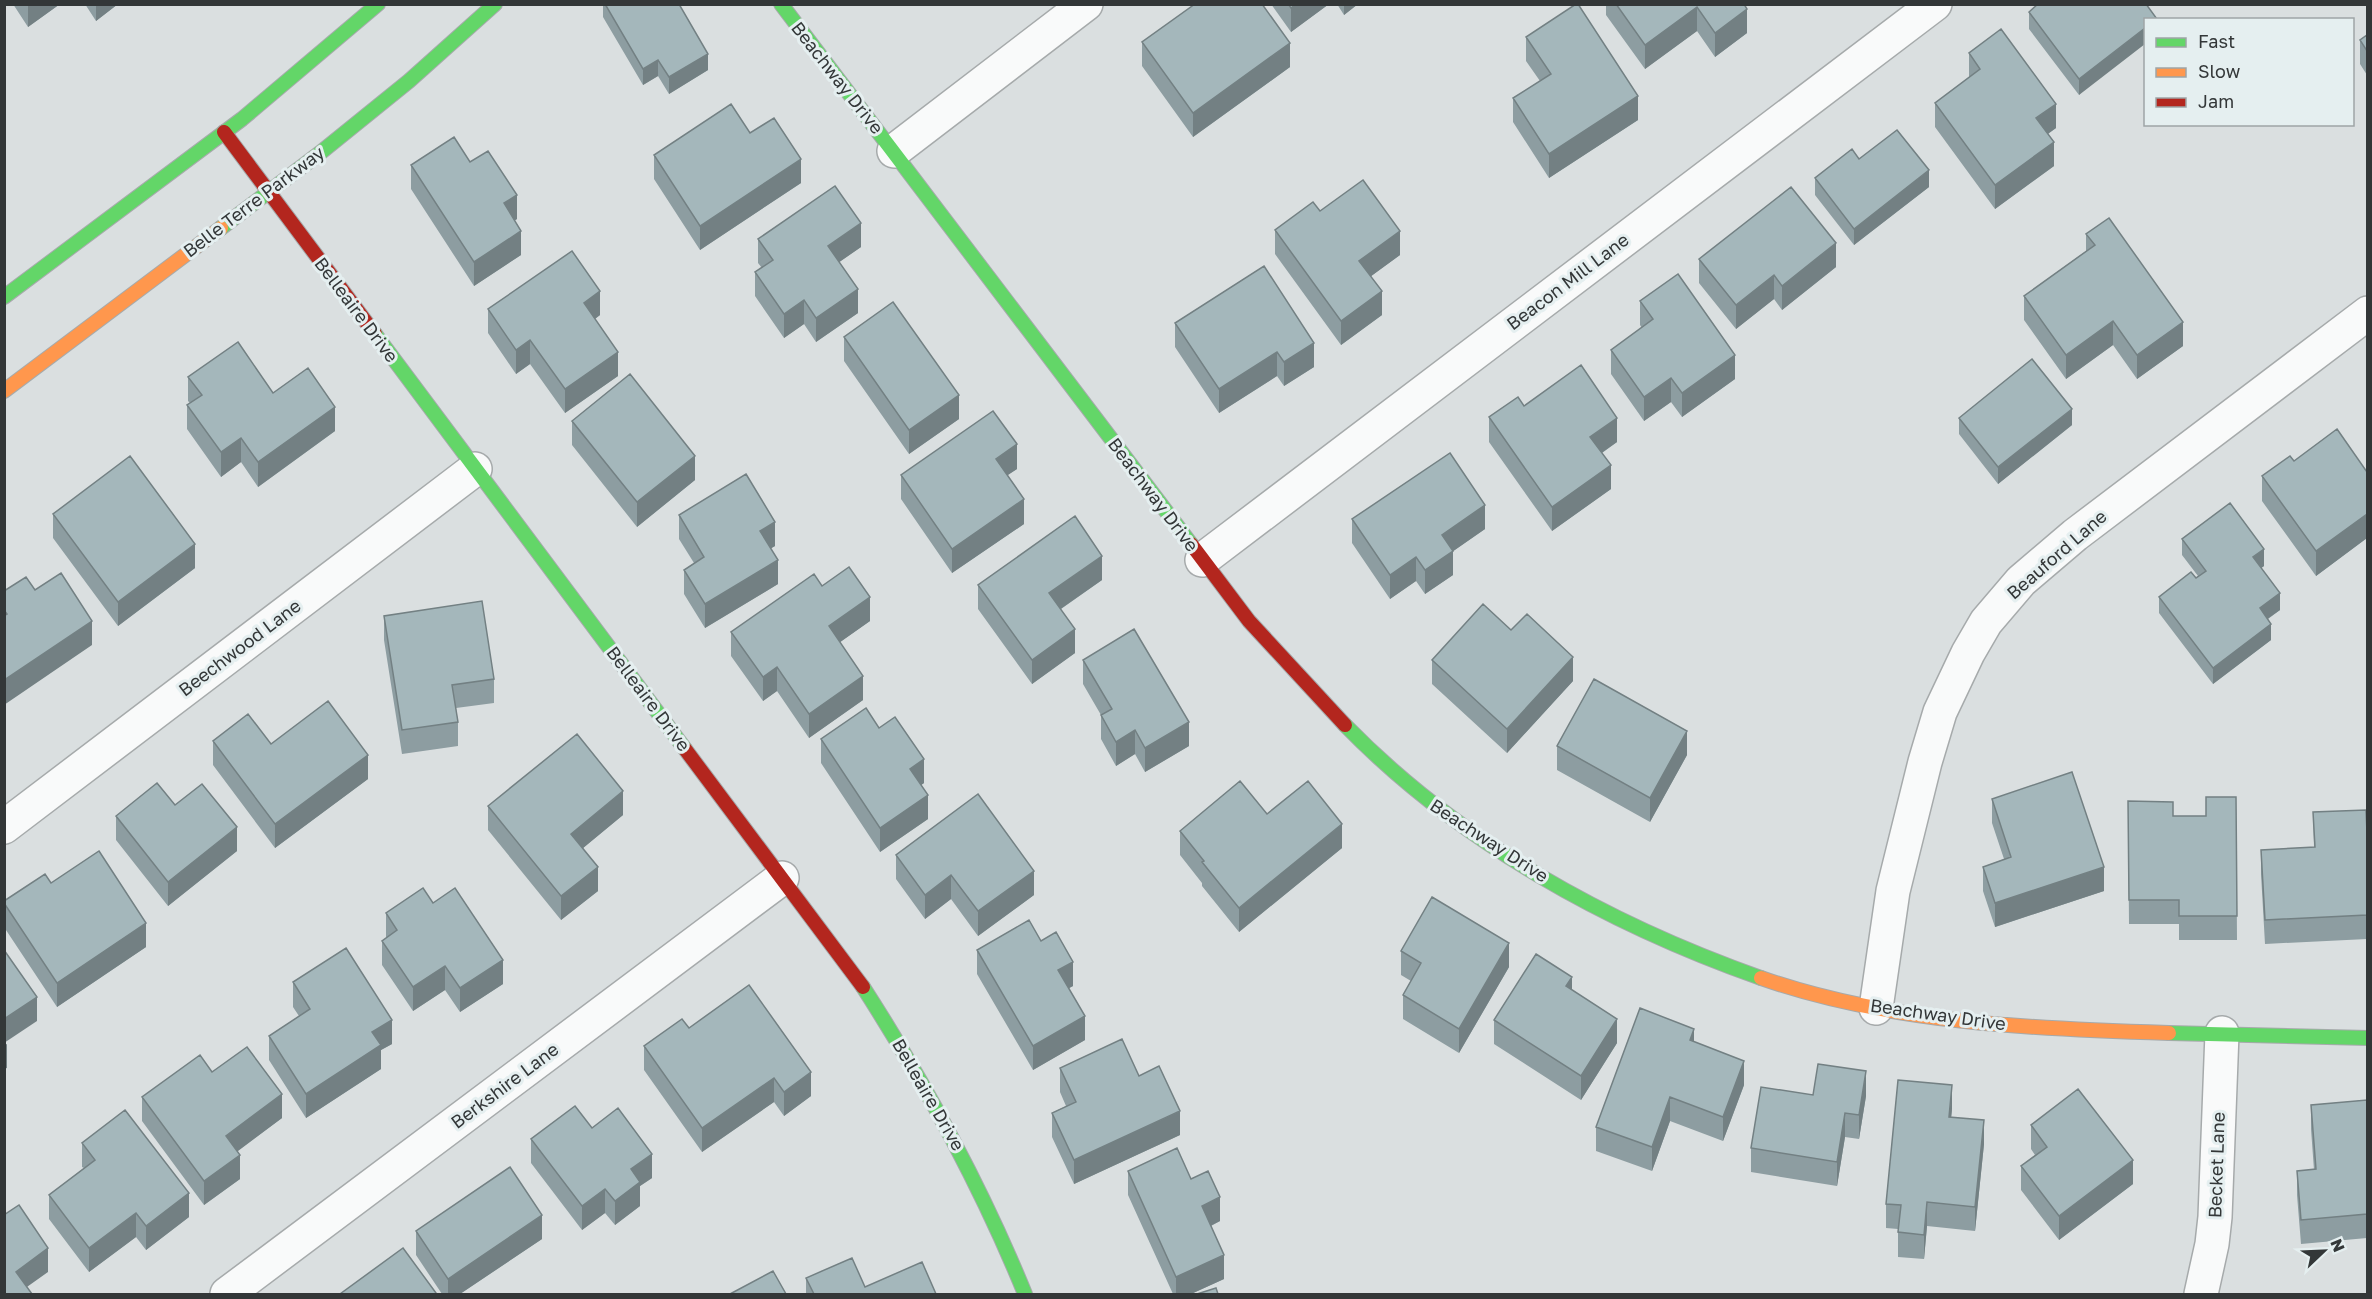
<svg xmlns="http://www.w3.org/2000/svg" width="2372" height="1299" font-family="'Golos Text',sans-serif">
	<rect width="100%" height="100%" fill="#dadfe0"/>
	<g fill="none" stroke-linecap="round" stroke-linejoin="round">
		<defs>
			<path id="street" d="M894,151l192,-147
				M1202,560l733,-556
				M4,827l471,-358
				M1876,1008l17,-117 32,-129 15,-50 28,-59 18,-31 35,-41 54,-46 293,-222
				M227,1294l555,-416
				M2201,1294l11,-50 3,-27 7,-184"/>
			<path id="fast" d="M781,4l410,540
				M221,228l99,-75 89,-72 86,-77
				M4,297l238,-178 136,-115
				M375,334l310,415
				M1345,725c114,117 263,199 416,253
				M863,987c63,98 118,199 162,307
				M2169,1033l199,5"/>
			<path id="slow" d="M4,391l217,-163
				M1761,978c128,45 273,51 408,55"/>
			<path id="jam" d="M224,132l151,202
				M1191,544l58,77 96,104
				M685,749l178,238"/>
		</defs>
		<use href="#street" stroke="#a6aaab" stroke-width="36"/>
		<use href="#fast" stroke="#a6aaab" stroke-width="16"/>
		<use href="#slow" stroke="#a6aaab" stroke-width="16"/>
		<use href="#jam" stroke="#a6aaab" stroke-width="16"/>
		<use href="#street" stroke="#f9fafa" stroke-width="33"/>
		<use href="#fast" stroke="#63d668" stroke-width="14"/>
		<use href="#slow" stroke="#ff974d" stroke-width="14"/>
		<use href="#jam" stroke="#b3261e" stroke-width="14"/>
	</g>
	<path fill="#8d9da1" d="M13,4h47l-32,23z
		M85,4h33l-22,17z
		M603,4h76l29,66 -39,24 -11,-18 -15,9 -40,-68z
		M1271,4h58l-38,28z
		M1337,4h21l-14,11z
		M1606,4h138l3,29 -32,24 -18,-26 -52,38 -39,-54z
		M2146,4l-67,91 -50,-66v-17z
		M2367,35v40l-7,-11v-24z
		M1526,37l112,83 -89,58 -36,-56v-24l27,-17 -14,-20z
		M1142,42l148,25 -97,70 -51,-71z
		M1969,53l87,75 -8,6 6,32 -59,43 -60,-82v-24l34,-26z
		M750,133l51,50 -101,67 -46,-71v-24z
		M1859,159l70,28 -75,58 -39,-50v-17z
		M470,162l47,57 -2,1 6,35 -47,31 -63,-97v-24z
		M1320,211l80,44 -29,21 11,39 -41,30 -66,-91v-24z
		M2086,234l97,112 -46,33 -24,-34 -47,34 -42,-59v-24l62,-45z
		M758,239l103,8 -22,15 19,51 -42,29 -12,-18 -20,14 -29,-42v-24l7,-4 -4,-5z
		M1699,259l137,8 -54,43 -8,-11 -38,30 -37,-46z
		M1264,266l50,101 -30,19 -7,-10 -58,37 -44,-66v-24z
		M1640,301l95,78 -53,38 -11,-15 -27,19 -33,-47v-24l31,-22 -2,-3z
		M488,309l112,6 -5,4 23,57 -53,37 -35,-49 -14,10 -28,-41z
		M844,337l115,82 -50,35 -65,-93z
		M188,377l85,16 62,38 -77,56 -17,-25 -20,15 -34,-48v-24l3,-2 -2,-2z
		M1524,406l93,36 -15,11 9,36 -59,42 -63,-89v-25z
		M1959,418l113,7 -74,59 -39,-50z
		M572,421l123,59 -58,47 -65,-82z
		M2294,461l73,11v66l-51,38 -54,-75v-25z
		M1017,469l-10,6 17,49 -72,49 -51,-74v-24z
		M53,514l142,54 -77,58 -65,-88z
		M679,515l96,31 -4,2 7,36 -73,44 -21,-34v-24l10,-7 -15,-24z
		M1352,519l133,10 -32,22v24l-28,19 -9,-13 -26,18 -38,-56z
		M2182,539l82,27 -3,2 19,42 -12,9 3,21 -58,44 -54,-71v-16l39,-21 -16,-21z
		M1102,580l-41,29 14,44 -43,31 -54,-75v-24z
		M822,586l48,35 -30,21 23,58 -54,38 -32,-47 -14,10 -32,-45v-24z
		M384,616l110,63v24l-38,5 2,14v24l-56,8 -18,-114z
		M1511,630l62,51 -66,72 -75,-69v-24z
		M1083,660l106,86 -44,26 -10,-18 -19,12 -15,-27v-24l-18,-31z
		M879,728l45,55 -3,2 7,34 -48,33 -59,-89v-24z
		M213,741l58,3 97,35 -93,69 -62,-83z
		M1557,746l130,9 -37,67 -93,-52z
		M2236,797l1,143h-58v-16h-50l-1,-123 45,15h33z
		M1992,799l112,92 -109,36 -12,-36v-24l21,-8 -12,-36z
		M488,806l135,9 -40,33 15,43 -37,29 -73,-90z
		M2313,812l54,21v106l-102,5 -4,-70v-24l53,-3z
		M1267,814l75,34 -103,84 -37,-46v-3l-22,-28v-24z
		M116,816l121,35 -69,55 -52,-66z
		M896,855l138,40 -56,41 -27,-37 -26,20 -29,-40z
		M51,883l95,64 -89,60 -53,-80v-26z
		M433,903l70,81 -43,28 -15,-22 -32,21 -31,-46v-24l4,-3v-25z
		M1041,941l32,45 -4,2 16,52 -52,30 -56,-96v-24z
		M1401,951l108,16 -50,86 -56,-34v-24l8,-14 -10,-6z
		M293,982l99,62 -11,6v19l-75,49 -37,-58v-24l30,-20 -6,-9z
		M1572,990l45,53 -36,57 -87,-56v-24z
		M689,1028l122,68 -27,20 -10,-14 -72,50 -58,-82v-24z
		M1694,1042l50,43 -21,56 -53,-20 -18,50 -56,-20v-24z
		M1060,1068l120,67 -106,49 -22,-47v-24l14,-7 -6,-14z
		M212,1072l70,46 -45,33 3,28 -36,26 -62,-84v-24z
		M1813,1095l53,1 -7,43 -14,-2 -8,49 -86,-14v-24z
		M2367,1100v138l-66,6 -4,-49v-24l17,-1 -3,-41v-24z
		M1952,1109l-1,8 33,27 -9,87 -48,-5 -3,33 -26,-2v-28l-12,-1v-24z
		M2031,1125l102,59 -74,56 -38,-50v-24l14,-11 -4,-6z
		M592,1128l60,50 -12,8v20l-25,19 -10,-12 -23,17 -51,-67v-24z
		M82,1143l107,74 -43,33 -10,-13 -47,35 -40,-53v-24l35,-27 -2,-1z
		M1128,1171l63,8 29,42 -9,5 13,53 -33,15h-18l-45,-99z
		M416,1231l126,8 -82,55h-18l-26,-39z
		M806,1278l59,9 71,7h-130z"/>
	<path fill="#738083" d="M28,4h32l-32,23z
		M96,4h22l-22,17z
		M1296,4h33l-38,28v-24z
		M1344,4h14l-14,11z
		M1697,7v24l-52,38v-24z
		M1747,9v24l-32,24v-24z
		M2145,28v16l-66,51v-16z
		M1290,43v24l-97,70v-24z
		M708,54v16l-39,24v-17z
		M658,60v16l-15,9v-16z
		M1638,96v24l-89,58v-24z
		M2056,104v24l-20,14v-24z
		M2054,142v24l-59,43v-24z
		M801,159v24l-101,67v-24z
		M1929,170v17l-75,58v-16z
		M517,195v24l-13,8v-24z
		M861,223v24l-33,23v-24z
		M521,231v24l-47,31v-24z
		M1400,231v24l-41,30v-24z
		M1836,243v24l-54,43v-24z
		M1774,275v24l-38,30v-24z
		M858,289v24l-42,29v-24z
		M600,291v24l-16,12v-24z
		M1382,291v24l-41,30v-24z
		M804,300v24l-20,14v-24z
		M2113,321v24l-47,34v-24z
		M2183,322v24l-46,33v-24z
		M530,340v24l-14,10v-24z
		M1314,343v24l-30,19v-24z
		M618,352v24l-53,37v-24z
		M1277,352v24l-58,37v-24z
		M1735,355v24l-53,38v-24z
		M1671,378v24l-27,19v-24z
		M959,395v24l-50,35v-24z
		M335,407v24l-77,56v-25z
		M2072,409v16l-74,59v-17z
		M1617,418v24l-27,19v-24z
		M241,438v24l-20,15v-25z
		M1017,444v25l-21,14v-24z
		M695,456v24l-58,47v-25z
		M1611,465v24l-59,42v-24z
		M1024,499v25l-72,49v-24z
		M1485,505v24l-43,30v-24z
		M2367,514v24l-51,38v-25z
		M775,522v24l-15,9v-24z
		M195,544v24l-77,58v-24z
		M2264,549v17l-11,8v-17z
		M1453,551v24l-28,19v-24z
		M1102,556v24l-53,37v-24z
		M1416,557v24l-26,18v-24z
		M778,560v24l-73,44v-24z
		M2280,593v17l-20,14v-16z
		M870,597v24l-41,29v-24z
		M92,621v24l-88,60v-25z
		M2271,624v16l-58,44v-16z
		M1075,629v24l-43,31v-24z
		M1573,657v24l-66,72v-24z
		M777,667v24l-14,10v-24z
		M863,676v24l-54,38v-24z
		M1189,722v24l-44,26v-24z
		M1135,730v24l-19,12v-24z
		M1687,731v24l-37,67v-24z
		M368,755v24l-93,69v-24z
		M924,759v24l-14,10v-24z
		M623,791v24l-52,43v-24z
		M928,795v24l-48,33v-24z
		M1342,824v24l-103,84v-24z
		M237,827v24l-69,55v-24z
		M598,867v24l-37,29v-24z
		M2104,867v24l-109,36v-24z
		M1034,871v24l-56,41v-25z
		M951,875v24l-26,20v-24z
		M146,923v24l-89,60v-24z
		M1509,943v24l-50,86v-24z
		M503,960v24l-43,28v-24z
		M1073,962v24l-15,8v-24z
		M445,966v24l-32,21v-24z
		M1572,977v24l-6,-15z
		M37,997v24l-33,22v-24z
		M1085,1016v24l-52,30v-24z
		M1617,1019v24l-36,57v-24z
		M392,1020v24l-11,6v19l-75,49v-24l66,-62z
		M1694,1029v24l-4,-13z
		M7,1044v24l-3,1v-24z
		M1744,1061v24l-21,56v-24z
		M1866,1071v25l-7,43v-24z
		M811,1072v24l-27,20v-24z
		M774,1078v24l-72,50v-24z
		M1952,1085v24l-3,32v-24z
		M282,1094v24l-56,42v-24z
		M1670,1097v24l-18,50v-24z
		M1180,1111v24l-106,49v-24z
		M1845,1113v24l-8,49v-24z
		M1984,1120v24l-9,87v-24z
		M652,1154v24l-12,8v20l-25,19v-24l16,-32z
		M240,1155v24l-36,26v-24z
		M2133,1160v24l-74,56v-24z
		M605,1189v24l-23,17v-24z
		M189,1193v24l-43,33v-24z
		M1220,1197v24l-18,9v-24z
		M1927,1202v24l-3,33v-24z
		M136,1213v24l-47,35v-24z
		M542,1215v24l-82,55h-12v-15z
		M48,1248v24l-31,22 -1,-22z
		M1224,1255v24l-33,15h-15v-17z"/>
	<path fill="#a4b7bb" stroke="#738083" stroke-width="1.5" d="M605,4h74l29,50 -39,23 -11,-17 -15,9z
		M1195,4h67l28,39 -97,70 -51,-71z
		M1288,4h8l-5,4z
		M1576,4h2l60,92 -89,58 -36,-56 38,-24 -25,-37z
		M1616,4h128l3,5 -32,24 -18,-26 -52,38z
		M2038,4h108l11,15 -12,1v8l-66,51 -50,-67z
		M2001,29l55,75 -20,14 18,24 -59,43 -60,-82 45,-34 -11,-16z
		M2367,35v16l-7,-11z
		M731,104l19,29 24,-15 27,41 -101,67 -46,-71z
		M1897,130l32,40 -75,59 -39,-51 37,-29 7,10z
		M454,137l16,25 18,-11 29,44 -13,8 17,28 -47,31 -63,-97z
		M1363,180l37,51 -41,30 23,30 -41,30 -66,-91 38,-28 7,9z
		M835,186l26,37 -33,23 30,43 -42,29 -12,-18 -20,14 -29,-42 18,-12 -15,-21z
		M1791,187l45,56 -54,43 -8,-11 -38,30 -37,-46z
		M2109,218l74,104 -46,33 -24,-34 -47,34 -42,-59 71,-51 -9,-11z
		M572,251l28,40 -16,12 34,49 -53,37 -35,-49 -14,10 -28,-41z
		M1264,266l50,77 -30,19 -7,-10 -58,37 -44,-66z
		M1678,274l57,81 -53,38 -11,-15 -27,19 -33,-47 42,-31 -13,-18z
		M893,302l66,93 -50,35 -65,-93z
		M238,342l35,51 35,-25 27,39 -77,55 -17,-24 -20,14 -34,-47 15,-10 -14,-18z
		M2032,359l40,50 -74,58 -39,-49z
		M1581,365l36,53 -27,19 21,28 -59,42 -63,-90 29,-20 6,9z
		M630,374l65,82 -58,46 -65,-81z
		M993,411l24,33 -21,15 28,40 -72,50 -51,-74z
		M2337,429l30,43v42l-51,37 -54,-75 28,-20 4,5z
		M1450,453l35,52 -43,30 11,16 -28,19 -9,-13 -26,18 -38,-56z
		M130,456l65,88 -77,58 -65,-88z
		M746,474l29,48 -15,9 18,29 -73,44 -21,-34 20,-13 -25,-42z
		M2230,503l34,46 -11,8 27,36 -20,15 11,16 -58,44 -54,-71 32,-25 5,6 10,-7 -24,-32z
		M1075,516l27,40 -53,37 26,36 -43,31 -54,-75z
		M849,567l21,30 -41,29 34,50 -54,38 -32,-47 -14,10 -32,-45 83,-58 8,12z
		M61,573l31,48 -88,59v-64l3,-2 -3,-4v-19l22,-14 9,13z
		M482,601l12,78 -42,6 6,37 -56,8 -18,-114z
		M1483,604l28,26 16,-16 46,43 -66,72 -75,-69z
		M1134,629l55,93 -44,26 -10,-18 -19,12 -15,-27 11,-6 -29,-49z
		M1594,679l93,52 -37,67 -93,-52z
		M328,701l40,54 -93,69 -62,-83 35,-27 23,30z
		M866,708l13,20 16,-11 29,42 -14,10 18,26 -48,33 -59,-89z
		M577,734l46,57 -52,43 27,33 -37,29 -73,-90z
		M2072,772l32,95 -109,36 -12,-36 28,-10 -19,-58z
		M1240,781l27,33 41,-33 34,43 -103,84 -37,-46 2,-1 -24,-30z
		M157,783l18,22 27,-21 35,43 -69,55 -52,-66z
		M978,794l56,77 -56,40 -27,-36 -26,20 -29,-40z
		M2206,797h30l1,119h-58v-16h-50l-1,-99 45,1v14h33z
		M2366,810l1,23v82l-102,5 -4,-70 54,-3 -2,-35z
		M99,851l47,72 -89,60 -53,-80v-2l41,-27 6,9z
		M423,888l10,15 22,-15 48,72 -43,28 -15,-22 -32,21 -31,-46 15,-11 -11,-17z
		M1432,897l77,46 -50,86 -56,-34 18,-32 -20,-12z
		M1029,920l12,21 15,-9 17,30 -15,8 27,46 -52,30 -56,-96z
		M346,948l46,72 -20,12 9,13 -75,49 -37,-58 41,-27 -17,-27z
		M4,950l33,47 -33,22z
		M1536,954l36,23 -6,9 51,33 -36,57 -87,-56z
		M749,985l62,87 -27,20 -10,-14 -72,50 -58,-82 38,-27 7,9z
		M1640,1008l54,21 -4,11 54,21 -21,56 -53,-20 -18,50 -56,-20z
		M1122,1039l17,37 20,-10 21,45 -106,49 -22,-47 24,-11 -16,-34z
		M247,1047l35,47 -56,42 14,19 -36,26 -62,-84 58,-42 12,17z
		M1818,1064l48,7 -7,44 -14,-2 -8,49 -86,-14 10,-61 52,8z
		M1898,1080l54,5 -3,32 35,3 -9,87 -48,-5 -3,33 -26,-3 3,-27 -15,-1z
		M2078,1089l55,71 -74,56 -38,-50 26,-19 -16,-22z
		M2367,1100v114l-66,6 -4,-49 19,-2 -5,-64z
		M575,1106l17,22 26,-20 34,46 -21,15 9,13 -25,19 -10,-12 -23,17 -51,-67z
		M125,1110l64,83 -43,33 -10,-13 -47,35 -40,-53 46,-35 -13,-17z
		M1177,1148l14,31 17,-8 12,26 -18,9 22,49 -48,22 -48,-106z
		M510,1167l32,48 -94,64 -32,-48z
		M19,1205l29,43 -32,24 16,22h-28v-79z
		M403,1248l33,45 -2,1h-94z
		M852,1258l13,29 57,-25 14,32h-122l-8,-16z
		M773,1271l13,23h-56z
		M1216,1288l2,6h-21z"/>
	<g text-anchor="middle" stroke-width="6" stroke-linejoin="round" paint-order="stroke">
		<g font-size="18" fill="#333738" stroke="#e5eff0">
			<text transform="translate(837 78) rotate(52)" y="6">Beachway Drive</text>
			<text transform="translate(254 202) rotate(-37)" y="6">Belle Terre Parkway</text>
			<text transform="translate(1568 282) rotate(-37)" y="6">Beacon Mill Lane</text>
			<text transform="translate(356 310) rotate(53)" y="6">Belleaire Drive</text>
			<text transform="translate(1153 495) rotate(53)" y="6">Beachway Drive</text>
			<text transform="translate(2057 555) rotate(-41)" y="6">Beauford Lane</text>
			<text transform="translate(240 648) rotate(-37)" y="6">Beechwood Lane</text>
			<text transform="translate(648 699) rotate(53)" y="6">Belleaire Drive</text>
			<text transform="translate(1489 841) rotate(33)" y="6">Beachway Drive</text>
			<text transform="translate(1938 1015) rotate(8)" y="6">Beachway Drive</text>
			<text transform="translate(505 1086) rotate(-37)" y="6">Berkshire Lane</text>
			<text transform="translate(928 1095) rotate(60)" y="6">Belleaire Drive</text>
			<text transform="translate(2217 1165) rotate(-88)" y="6">Becket Lane</text>
		</g>
	</g>
	<rect width="2372" height="1299" fill="none" stroke="#333738" stroke-width="12"/>
	<rect x="2144" y="18" width="210" height="108" fill="#e5eff0" stroke="#9ea5a6" stroke-width="1.5"/>
	<rect x="2156" y="38" width="30" height="9" fill="#63d668" stroke="#9ea5a6" stroke-width="1.5"/>
	<text x="2198" y="48" font-size="18" fill="#333738">Fast</text>
	<rect x="2156" y="68" width="30" height="9" fill="#ff974d" stroke="#9ea5a6" stroke-width="1.5"/>
	<text x="2198" y="78" font-size="18" fill="#333738">Slow</text>
	<rect x="2156" y="98" width="30" height="9" fill="#b3261e" stroke="#9ea5a6" stroke-width="1.5"/>
	<text x="2198" y="108" font-size="18" fill="#333738">Jam</text>
	<g transform="translate(2324 1251) rotate(67)" stroke="#e5eff0" stroke-width="4.5" paint-order="stroke">
	<path d="M0-4.5L10 22L0 15L-10 22Z" fill="#333738"/>
	<text y="-9" font-size="16" font-weight="bold" text-anchor="middle" fill="#333738">N</text>
	</g>
</svg>
